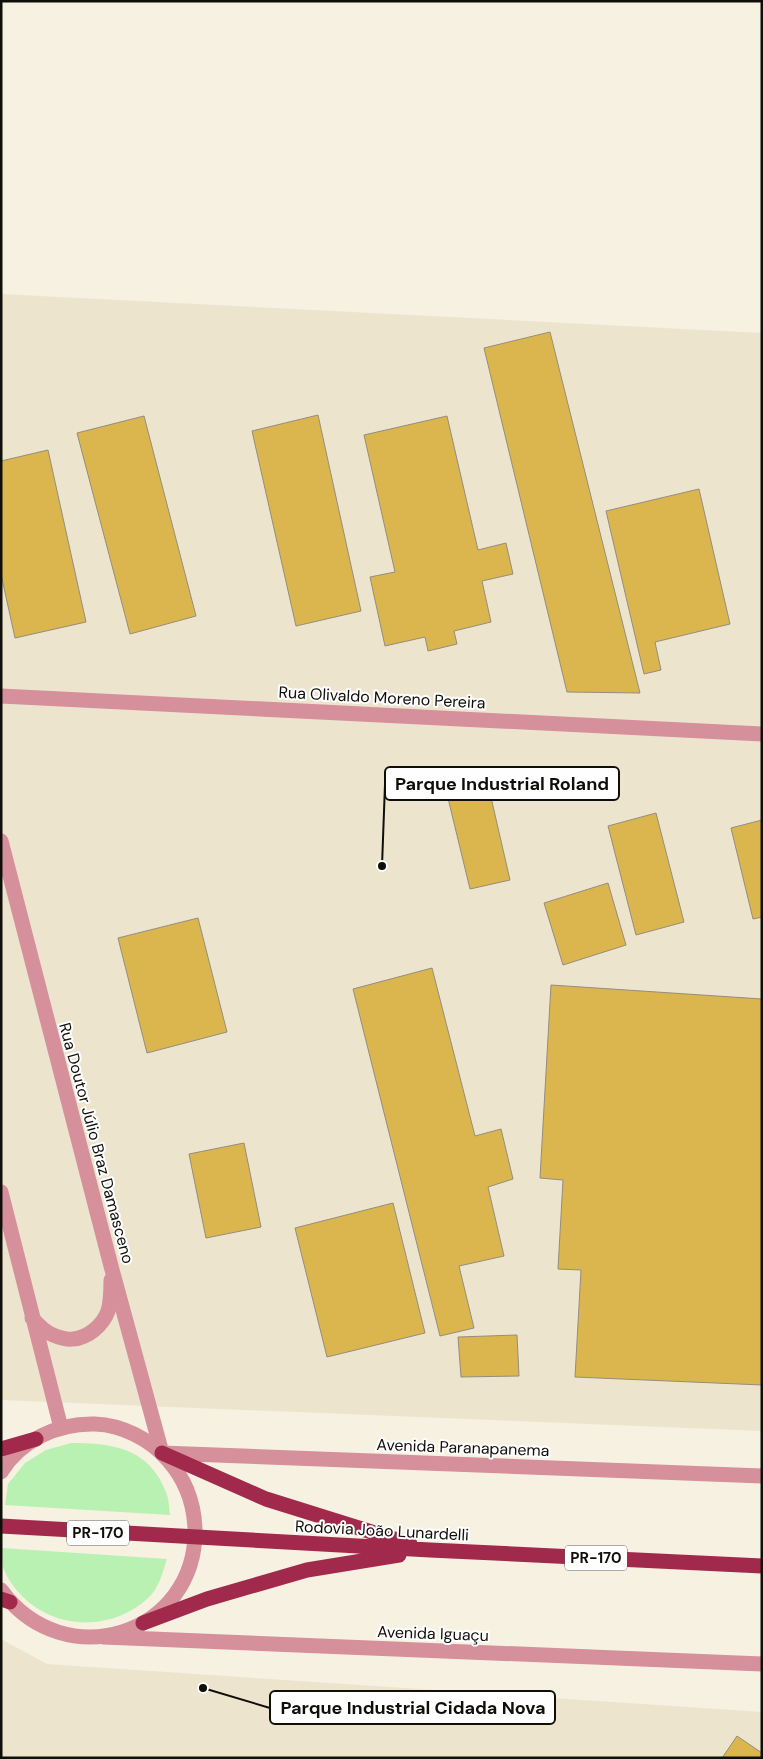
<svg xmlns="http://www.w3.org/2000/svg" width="763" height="1759" font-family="'DM Sans',sans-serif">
	<rect width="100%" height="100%" fill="#f7f1e2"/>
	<path fill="#ede4ce" d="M1,294l761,39v1098l-761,-31z
		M1,1639l46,25 715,48v46h-761z"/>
	<path fill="#b9f1b2" d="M71,1443c42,0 78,5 95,49 3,7 3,15 4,23l-165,-10 3,-21 17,-21 21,-13z
		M2,1548l165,11c-4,12 -7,25 -15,35 -35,37 -95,38 -130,2 -7,-7 -16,-19 -19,-29 -1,-5 0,-13 -1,-19z"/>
	<path fill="#dbb64e" stroke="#938d7f" d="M550,332l90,361 -73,-1 -83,-344z
		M318,415l43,196 -65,15 -44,-195z
		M144,416l52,200 -66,18 -53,-201z
		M447,416l31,134 28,-7 7,31 -31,7 9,41 -37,9 3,13 -29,7 -3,-14 -40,9 -15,-69 25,-5 -31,-137z
		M48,450l38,172 -71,16 -14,-64v-113z
		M699,489l31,135 -75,18 6,28 -17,4 -38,-163z
		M487,780l23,100 -40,9 -24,-99z
		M656,813l28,109 -48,13 -28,-109z
		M762,820v97l-9,2 -22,-91z
		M608,883l18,62 -63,20 -19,-62z
		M198,918l29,114 -80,21 -29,-115z
		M432,968l43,168 26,-7 12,50 -25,8 16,69 -45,10 15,62 -34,8 -87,-347z
		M551,985l211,14v386l-187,-8 6,-107 -23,-1 5,-89 -23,-2z
		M244,1143l17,84 -55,11 -17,-84z
		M393,1203l32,130 -98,24 -32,-129z
		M517,1335l2,41 -58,1 -3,-40z
		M737,1736l25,17v5h-40z"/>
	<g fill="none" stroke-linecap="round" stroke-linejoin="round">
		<path stroke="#d5909c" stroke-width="15" d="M1,696l761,38"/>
		<path stroke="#d5909c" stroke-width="15" d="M1,841l110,425 51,187 600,23
			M1,1192l60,236
			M32,1318c6,7 13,14 21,17 5,2 15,5 20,4 15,-1 30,-14 35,-28 3,-10 3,-22 3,-31
			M1,1472c20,-32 57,-49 94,-48 27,1 55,15 73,36 17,19 26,43 27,69 2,106 -131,148 -194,61
			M103,1637l659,27"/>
		<path stroke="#a12a4c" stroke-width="15" d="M1,1449l35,-10
			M162,1453l104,46 144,45
			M1,1526l429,24 332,16
			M1,1599l9,3
			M143,1623l64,-24 100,-29 92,-15"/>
	</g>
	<g text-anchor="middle" stroke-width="4" stroke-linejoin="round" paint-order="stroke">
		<g fill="#fefefe" stroke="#575652" stroke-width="1">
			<rect x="67" y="1520.5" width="62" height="25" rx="4"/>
			<rect x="565" y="1545.5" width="62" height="25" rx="4"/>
		</g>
		<g font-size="15" font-weight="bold" fill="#100e09">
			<text x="98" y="1538">PR-170</text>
			<text x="596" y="1563">PR-170</text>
		</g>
		<g font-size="16" fill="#100e09" stroke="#fefefe">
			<text transform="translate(382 697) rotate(3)" y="6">Rua Olivaldo Moreno Pereira</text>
			<text transform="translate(97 1143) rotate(75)" y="6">Rua Doutor Júlio Braz Damasceno</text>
			<text transform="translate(463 1447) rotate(2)" y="6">Avenida Paranapanema</text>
			<text transform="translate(382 1530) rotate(3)" y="6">Rodovia João Lunardelli</text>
			<text transform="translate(433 1633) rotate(2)" y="6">Avenida Iguaçu</text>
		</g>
	</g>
	<path fill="none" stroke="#100e09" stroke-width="2" d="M382 866L385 784M203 1688L270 1708"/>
	<g fill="#100e09" stroke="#fefefe" stroke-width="2">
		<circle cx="382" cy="866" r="5"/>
		<circle cx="203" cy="1688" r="5"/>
	</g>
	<g fill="#fefefe" stroke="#100e09" stroke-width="2">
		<rect x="385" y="767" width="234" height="33" rx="5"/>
		<rect x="270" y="1691" width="285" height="33" rx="5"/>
	</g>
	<g font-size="18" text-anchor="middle" font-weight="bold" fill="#100e09">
		<text x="502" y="790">Parque Industrial Roland</text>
		<text x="413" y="1714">Parque Industrial Cidada Nova</text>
	</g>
	<rect width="763" height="1759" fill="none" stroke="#100e09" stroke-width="5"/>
</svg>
